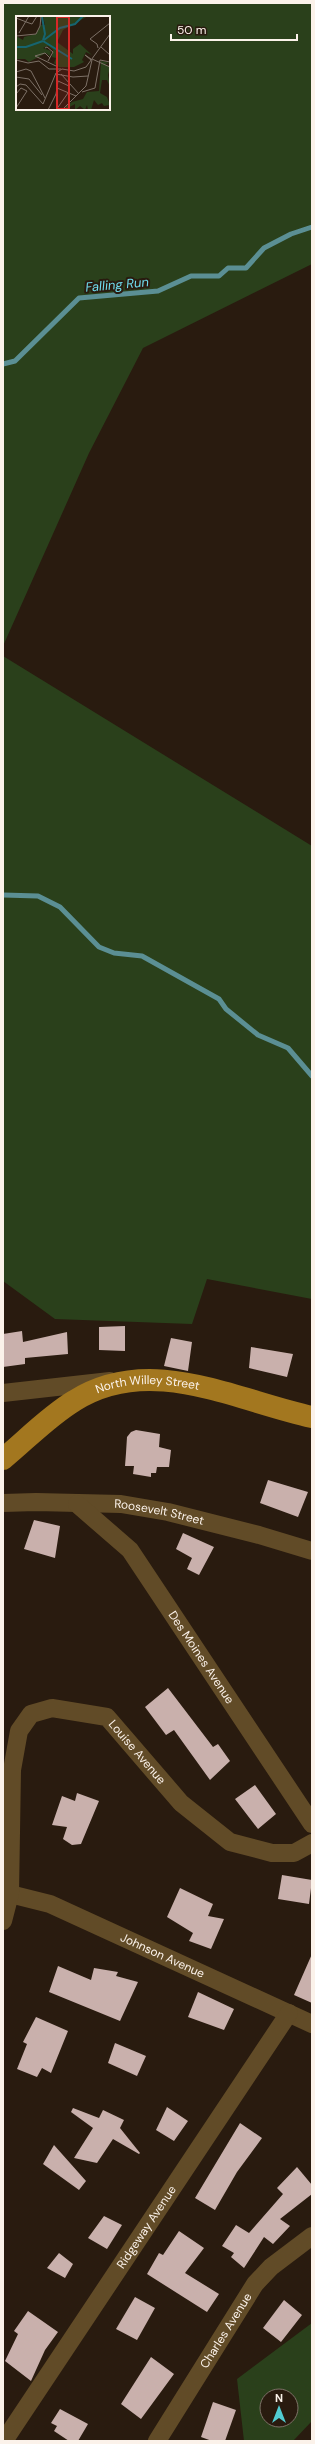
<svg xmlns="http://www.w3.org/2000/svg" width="315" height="2444" font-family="'DM Sans',sans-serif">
	<rect width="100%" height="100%" fill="#291b0f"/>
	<path fill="#2a401b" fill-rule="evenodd" d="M3,3h309v261l-169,84 -54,105 -86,193zM17,17h92v92h-92z
		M3,656l309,190v453l-105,-20 -15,45 -137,-5 -52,-38z
		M312,2323v98l-19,20h-49l-7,-62zM267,2396h24v24h-24z"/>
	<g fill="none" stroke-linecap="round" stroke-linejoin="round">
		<path stroke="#5b8f94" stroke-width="5" d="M3,364l12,-3 64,-63 79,-7 33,-15h28l9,-8h18l18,-20 27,-14 21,-7
			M3,895l35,1 22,11 39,40 15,6 28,3 77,43 7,10 32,26 30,13 24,28"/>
	</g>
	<path fill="#c9b0ac" d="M125,1326v25l-26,-1v-23z
		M22,1331l1,11 44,-10 1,22 -43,4v6l-22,3v-33z
		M171,1338l21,4 -4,29 -24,-5z
		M251,1347l42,7 -6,23 -38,-9z
		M136,1430l24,4 -1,13 12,3 -2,17h-12l-1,6h-5v4l-18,-3 1,-8h-9l1,-13 1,-16 4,-5z
		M268,1480l40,12 -10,25 -38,-14z
		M34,1520l26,6 -5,32 -31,-9z
		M183,1533l31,14 -15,28 -12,-6 5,-11 -16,-9z
		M168,1688l45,59 5,-3 12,17 -20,19 -36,-50 -8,5 -21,-28z
		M255,1785l21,29 -18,15 -23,-30z
		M77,1793l22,8 -18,43 -9,1 -9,-6 4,-12 -15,-2 10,-29 13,5z
		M282,1875l30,5 -3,24 -31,-5z
		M180,1888l33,16 -5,12 16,3 -13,30 -22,-8 4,-8 -26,-16z
		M312,1954v49l-18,-8z
		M58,1966l33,14 3,-12 24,4 -2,4 22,6 -18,39 -71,-29z
		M198,1992l36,17 -10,21 -36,-13z
		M36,2017l32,14 -17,42 -9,-5 -5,9 -20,-8 10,-25 -4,-2z
		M115,2043l31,13 -9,20 -29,-13z
		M167,2107l21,14 -14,20 -18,-11z
		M73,2108l26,10 4,-8 21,10 -4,8 20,25 -1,1 -26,-15 -16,24 -23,-5 19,-30 -22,-16z
		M240,2123l22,15 -25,34 -22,38 -20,-12z
		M54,2145l32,36 -7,9 -36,-26z
		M297,2167l15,18v9l-32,25 10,7 -17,18 -9,-7 -20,31 -13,-11 3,-4 -12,-7 14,-21 13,8 34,-39 -6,-6z
		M104,2216l18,9 -15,24 -19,-11z
		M179,2231l25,17 -19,25 34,21 -12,18 -60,-38 12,-21 4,2z
		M59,2253l14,11 -8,14 -18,-10z
		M135,2297l20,11 -18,32 -21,-11z
		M284,2300l18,15 -21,27 -18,-14z
		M28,2311l30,21 -13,18 -14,31 -26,-20 13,-27 -4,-3z
		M151,2357l23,17 -33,45 -20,-15z
		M213,2402l23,8 -11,31h-13l-11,-4z
		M60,2409l28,15 -10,17h-9l-15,-10 3,-5 -6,-3z"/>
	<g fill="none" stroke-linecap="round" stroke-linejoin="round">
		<g stroke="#614b27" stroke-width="18">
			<path d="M3,1393l107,-12"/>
			<path id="s1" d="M3,1503l33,-1 85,2 47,8 91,23 53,16"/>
			<path id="s2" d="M77,1504l53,46 182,274"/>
			<path id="s3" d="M10,1894l40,10 262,120"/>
			<path id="s4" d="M3,1921l7,-27 2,-124 7,-39 12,-17 21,-6 55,9 74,86 49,39 42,11h22l18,-10"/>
			<path id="s5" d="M4,2441l285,-428"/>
			<path id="s6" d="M157,2441l98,-157 16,-17 41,-31"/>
		</g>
		<path stroke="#a3771f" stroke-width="22" id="s7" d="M3,1459c23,-19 46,-43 71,-58 76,-48 160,-1 238,16"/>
	</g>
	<g text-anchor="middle" stroke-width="4" stroke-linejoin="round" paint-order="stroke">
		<g font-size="12" fill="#fbf2ea" stroke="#291b0f">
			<text dy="4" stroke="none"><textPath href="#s7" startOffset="169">North Willey Street</textPath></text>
			<text dy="4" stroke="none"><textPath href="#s1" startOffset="157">Roosevelt Street</textPath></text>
			<text dy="4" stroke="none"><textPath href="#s2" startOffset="199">Des Moines Avenue</textPath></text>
			<text dy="4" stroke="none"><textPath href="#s4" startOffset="336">Louise Avenue</textPath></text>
			<text dy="4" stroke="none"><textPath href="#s3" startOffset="165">Johnson Avenue</textPath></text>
			<text dy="4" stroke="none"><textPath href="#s5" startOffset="257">Ridgeway Avenue</textPath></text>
			<text dy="4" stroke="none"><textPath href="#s6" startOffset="130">Charles Avenue</textPath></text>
		</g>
		<g font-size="13" font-style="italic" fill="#70ddef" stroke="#291b0f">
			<text transform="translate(117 284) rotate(-5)" y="5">Falling Run</text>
		</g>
	</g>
	<g transform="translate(16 16)">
		<rect width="94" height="94" fill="#291b0f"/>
		<path d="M27,0h45l-25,14 -6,12 16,12v-5l7,-5 12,11 -6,-3 -4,8 2,2 -10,5h-15l-5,-4 2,-5 -4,-1 1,-7 -5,-4 -5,2 8,3 -1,5 -4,-3 -17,9 -4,-3h-9v-23l7,4 1,-3 12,-3 5,-9h4zM85,45l9,2 -5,1 5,4 -2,7 2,12 -3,-7h-5l-2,13 7,4 3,8 -6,1 -2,-3 -4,2 -4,-5 -3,10h-3l-1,-5 -2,5 -5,-4 -5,4v-6l-9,5v-3l6,-4 11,-3 4,-7 12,-1z" fill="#2a401b"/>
		<path fill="none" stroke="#16646f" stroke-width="2" d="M26,1l3,17 -2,6M28,24l16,-12 15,-4 8,-8M27,25l29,18M0,31h10l17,-6"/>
		<path fill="none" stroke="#7d7167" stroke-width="1" d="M0,2l13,5M13,7l3,1 5,-8M3,17l10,-17M0,20l20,-2 4,-8 1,-10M85,31l9,8M29,32l2,-1 6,5 -5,9M82,32l-1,-4 -7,-5 20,-16M34,42l-5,-5 -10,3 21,10M75,43l-6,-4 6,5M76,43l18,8M0,44l12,3 11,-2 10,8h12M0,56l10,-3 5,2 14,27M40,58l17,3 15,-1M45,58l18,20M0,61l13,2 13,16M0,71l4,-3 6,1 17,19 13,-31 6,-4 12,2 12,-4 24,-33M41,72l19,8M66,76l13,-4 5,-28 10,2M0,78l5,-6 6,3 -11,17M32,94l8,-16 2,-13 11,5M40,94l12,-17M46,94l24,-24 6,-26M80,94h14"/>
		<path fill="#d62828" fill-opacity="0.15" stroke="#d62828" stroke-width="2" d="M41,1h12v92h-12z"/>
		<rect width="94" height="94" fill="none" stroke="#fbf2ea" stroke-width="2"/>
	</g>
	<rect width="315" height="2444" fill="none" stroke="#fbf2ea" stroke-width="8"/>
	<g transform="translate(279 2408)"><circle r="19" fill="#291b0f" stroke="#7d7167"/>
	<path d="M0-3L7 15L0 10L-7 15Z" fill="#51ccd2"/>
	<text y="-6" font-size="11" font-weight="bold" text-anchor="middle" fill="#fbf2ea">N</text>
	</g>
	<path d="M171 34v6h126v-6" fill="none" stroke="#fbf2ea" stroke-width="2"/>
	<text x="177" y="34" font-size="12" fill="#fbf2ea" stroke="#291b0f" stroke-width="3" paint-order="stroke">50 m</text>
</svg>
